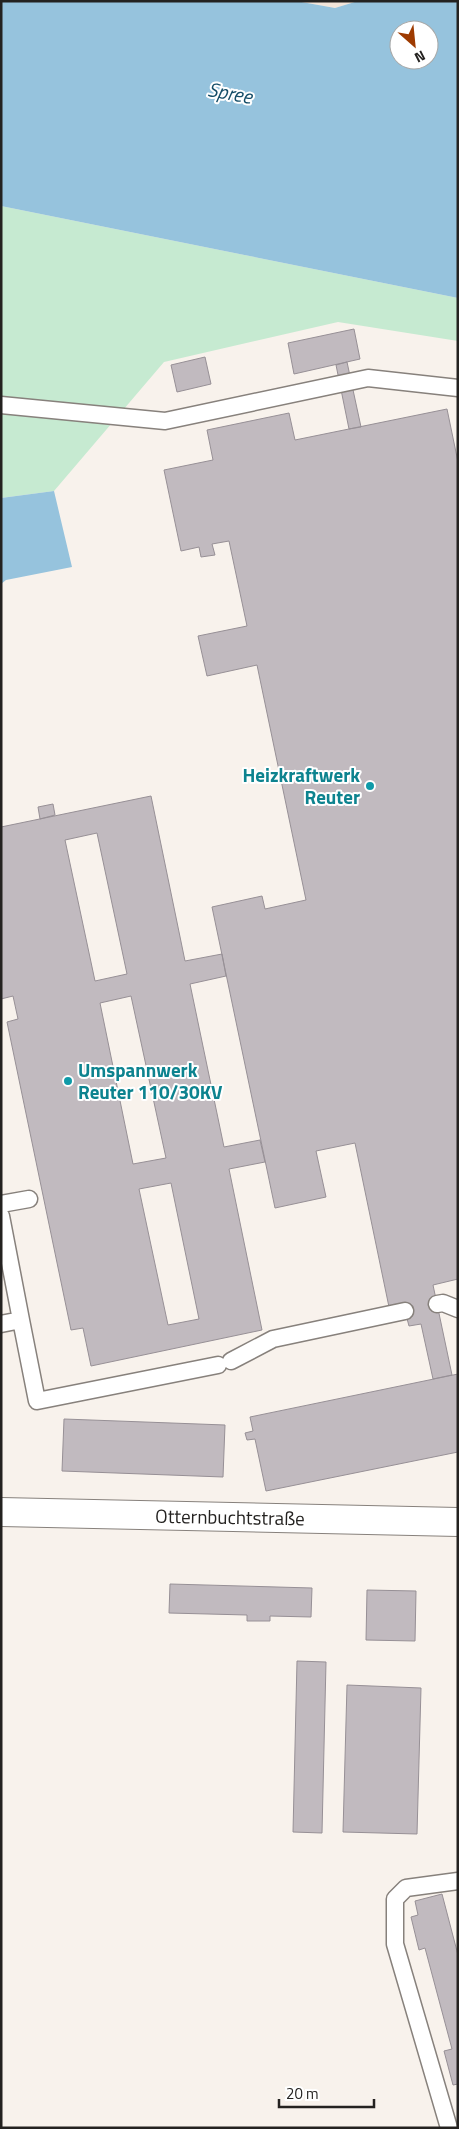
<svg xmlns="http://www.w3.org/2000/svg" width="459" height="2129" font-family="'Titillium Web',sans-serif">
	<rect width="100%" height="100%" fill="#f8f2ec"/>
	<path fill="#f2e5da" d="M296,1h62l-23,7z"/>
	<path fill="#c6ead1" d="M1,206l457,92v43l-120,-19 -174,40 -110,129 -53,7z"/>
	<path fill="#96c3dd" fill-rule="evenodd" d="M1,1h295l39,7 23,-7h100v297l-457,-92zM399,30h30v30h-30z
		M54,491l18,76 -66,13 -5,4v-86z"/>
	<path fill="#c1babf" stroke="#979096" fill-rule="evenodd" d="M354,329l6,30 -66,15 -6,-31z
		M205,357l6,27 -34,8 -6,-27z
		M347,362l14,65 -12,2 -13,-64z
		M447,409l11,53v817l-25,6 19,90 -19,4 -12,-55 -12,2 -4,-15 -16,-4 -34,-164 -39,8 10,46 -51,11 -63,-301 50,-11 3,13 41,-9 -49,-235 -50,11 -9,-40 49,-10 -18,-85 -17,3 3,11 -14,2 -2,-10 -18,4 -17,-81 49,-10 -6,-30 82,-17 6,27z
		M151,796l34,165 37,-7 4,22 -36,8 34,163 36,-7 5,22 -36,7 33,161 -171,36 -8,-38 -12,2 -64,-308 11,-3 -5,-23 -12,3v-172zM97,833l30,141 -32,7 -30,-141zM131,996l35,162 -33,6 -33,-161zM171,1183l28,136 -31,6 -29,-136z
		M53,804l2,11 -15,4 -2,-12z
		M458,1374v78l-192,39 -11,-52 -8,1 -2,-7 8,-2 -3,-14z
		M64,1419l161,6 -2,52 -161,-6z
		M170,1584l142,4 -1,29 -41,-1v5h-23v-6l-78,-2z
		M367,1590l49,1 -1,50 -49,-1z
		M297,1661l29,1 -4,171 -29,-1z
		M347,1685l74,3 -4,146 -74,-2z
		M442,1894l16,61v129l-5,1 -9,-34 8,-2 -27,-101 -6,2 -8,-33 7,-2 -3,-14z"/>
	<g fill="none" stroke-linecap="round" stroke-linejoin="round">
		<defs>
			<path id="lane" d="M1,405l164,16 203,-43 90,10
				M1,1204l28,-5
				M1,1216l20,104 -20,4
				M437,1304l6,-1 15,6
				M21,1320l16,81 181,-36
				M231,1361l42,-22 132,-28
				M449,2128l-54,-184v-45l11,-11 52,-7"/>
			<path id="street" d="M1,1512l457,10"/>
		</defs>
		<use href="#lane" stroke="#87817c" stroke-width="19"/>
		<use href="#street" stroke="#87817c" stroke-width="30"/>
		<use href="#lane" stroke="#fff" stroke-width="16"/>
		<use href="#street" stroke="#fff" stroke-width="28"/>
	</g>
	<g fill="#0f9aa8" stroke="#fff" stroke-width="2">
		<circle cx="370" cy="786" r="5"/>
		<circle cx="68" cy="1081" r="5"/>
	</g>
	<g text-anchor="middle" stroke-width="4" stroke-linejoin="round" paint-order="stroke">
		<g font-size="19" font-weight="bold" fill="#0d838f" stroke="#fff" text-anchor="end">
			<text x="360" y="782">Heizkraftwerk<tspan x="360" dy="22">Reuter</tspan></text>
			<text x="78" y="1077" text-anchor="start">Umspannwerk<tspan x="78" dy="22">Reuter 110/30KV</tspan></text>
		</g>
		<g font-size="19" fill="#242220" stroke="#fff">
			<text transform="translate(230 1517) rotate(1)" y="7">Otternbuchtstraße</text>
		</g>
		<g font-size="20" font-style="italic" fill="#144d68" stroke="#fff">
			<text transform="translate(230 93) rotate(11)" y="7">Spree</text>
		</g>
	</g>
	<rect width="459" height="2129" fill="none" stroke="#242220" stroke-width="5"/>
	<g transform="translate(414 45) rotate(153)"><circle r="24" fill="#ffffff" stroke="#a7a7a6"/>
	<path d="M0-4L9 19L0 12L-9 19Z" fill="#9e3b01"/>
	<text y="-8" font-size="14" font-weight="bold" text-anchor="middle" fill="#242220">N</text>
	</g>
	<path d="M279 2099v8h95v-8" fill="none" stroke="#242220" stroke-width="2.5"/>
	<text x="286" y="2099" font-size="15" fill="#242220" stroke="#ffffff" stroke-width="4" paint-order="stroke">20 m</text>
</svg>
